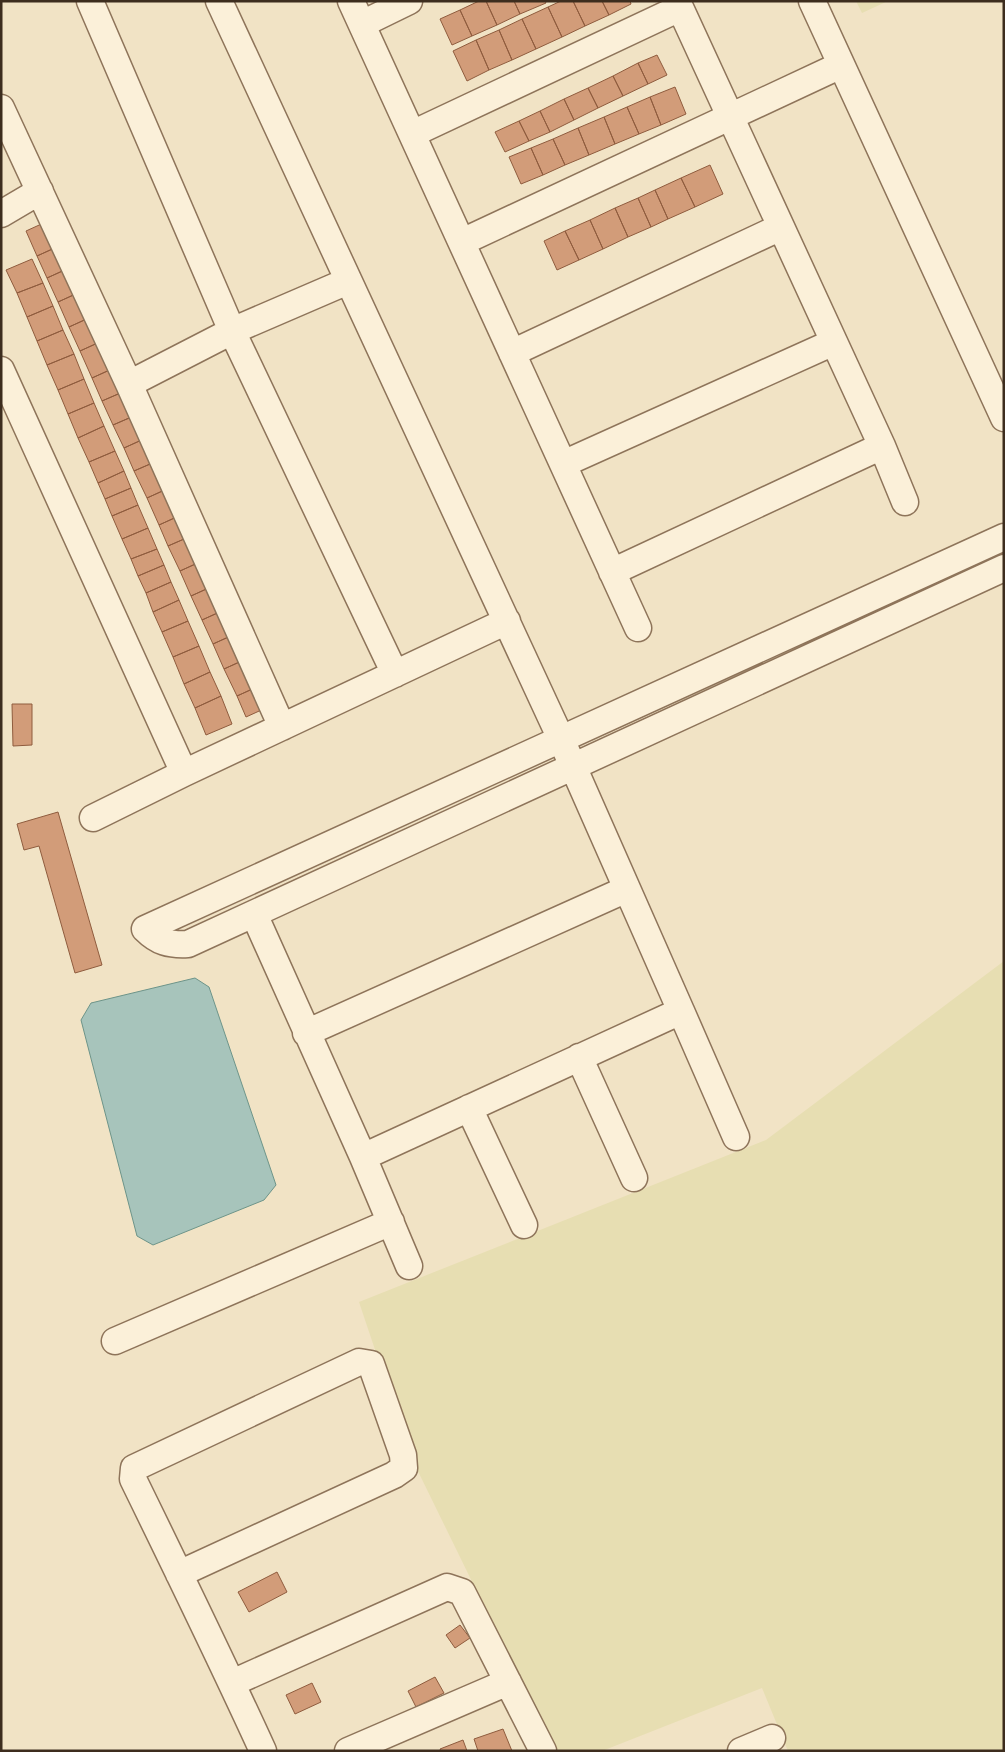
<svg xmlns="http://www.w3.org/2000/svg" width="1005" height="1752" font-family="'Roboto Serif',serif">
	<rect width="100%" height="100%" fill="#f1e3c5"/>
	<path fill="#e7deb2" d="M856,1h32l-26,12z
		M1004,961v790h-216l-26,-63 -160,63h-47l-144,-294 -52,-155 407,-162z"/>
	<path fill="#a7c4bb" stroke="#6d9489" d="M195,978l14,9 67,198 -12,15 -111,45 -16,-9 -56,-216 10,-17z"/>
	<path fill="#d29c79" stroke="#8f5c3e" d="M479,1h7l11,24 -25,11 -12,-26z
		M486,1h28l6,13 -23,11z
		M514,1h31l1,2 -26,11z
		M561,1h12l12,25 -23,11 -14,-30z
		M573,1h29l7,14 -24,11z
		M602,1h28l1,3 -22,11z
		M548,7l14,30 -26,12 -14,-30z
		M460,10l12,26 -20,9 -12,-26z
		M522,19l14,30 -24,11 -13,-30z
		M499,30l13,30 -23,10 -13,-30z
		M476,40l13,30 -22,11 -14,-30z
		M657,55l10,20 -19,9 -10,-21z
		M638,63l10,21 -25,12 -10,-20z
		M613,76l10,20 -25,12 -10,-20z
		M675,87l11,27 -25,11 -11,-28z
		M588,88l10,20 -24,12 -10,-21z
		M650,97l11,28 -22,9 -12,-27z
		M564,99l10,21 -24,12 -10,-21z
		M627,107l12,27 -24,10 -11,-27z
		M540,111l10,21 -21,9 -10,-20z
		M604,117l11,27 -26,11 -11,-27z
		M519,121l10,20 -24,11 -10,-20z
		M578,128l11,27 -24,10 -12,-26z
		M553,139l12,26 -22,10 -12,-27z
		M531,148l12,27 -22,9 -12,-27z
		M710,165l13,29 -28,13 -14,-29z
		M681,178l14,29 -27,12 -13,-29z
		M655,190l13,29 -17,8 -13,-29z
		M638,198l13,29 -23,10 -13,-29z
		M615,208l13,29 -25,12 -13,-29z
		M590,220l13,29 -24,11 -14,-29z
		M48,221l11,25 -22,10 -11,-25z
		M565,231l14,29 -22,10 -13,-29z
		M59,246l10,22 -22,10 -10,-22z
		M32,259l11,24 -26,10 -11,-23z
		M69,268l11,24 -22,10 -11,-24z
		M43,283l10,23 -26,11 -10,-24z
		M80,292l11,25 -22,10 -11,-25z
		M53,306l10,24 -26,11 -10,-24z
		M91,317l11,24 -22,10 -11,-24z
		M63,330l11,24 -27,11 -10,-24z
		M102,341l12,27 -22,10 -12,-27z
		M74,354l10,25 -26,11 -11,-25z
		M114,368l11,23 -23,10 -10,-23z
		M84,379l10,24 -26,11 -10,-24z
		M125,391l11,24 -23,10 -11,-24z
		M94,403l10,23 -26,12 -10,-24z
		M136,415l10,23 -22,10 -11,-23z
		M104,426l11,25 -26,11 -11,-24z
		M146,438l11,23 -23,10 -10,-23z
		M115,451l9,20 -26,12 -9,-21z
		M157,461l12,27 -22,10 -13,-27z
		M124,471l7,17 -26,11 -7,-16z
		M131,488l7,17 -26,11 -7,-17z
		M169,488l12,27 -22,10 -12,-27z
		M138,505l10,23 -26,11 -10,-23z
		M181,515l10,21 -23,10 -9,-21z
		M148,528l9,21 -26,10 -9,-20z
		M191,536l11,25 -22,10 -12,-25z
		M157,549l7,16 -26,11 -7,-17z
		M202,561l11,25 -22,10 -11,-25z
		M164,565l7,17 -25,11 -8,-17z
		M171,582l8,18 -26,12 -7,-19z
		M213,586l11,24 -22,10 -11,-24z
		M179,600l9,21 -26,11 -9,-20z
		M224,610l11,24 -22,10 -11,-24z
		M188,621l11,25 -26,11 -11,-25z
		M235,634l11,25 -22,10 -11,-25z
		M199,646l11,26 -26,12 -11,-27z
		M246,659l13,27 -22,10 -13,-27z
		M210,672l11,24 -26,12 -11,-24z
		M259,686l9,21 -22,10 -9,-21z
		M221,696l11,28 -26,11 -11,-27z
		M12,704h20v41l-19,1z
		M58,812l44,153 -27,8 -36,-127 -15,4 -7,-26z
		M277,1572l10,20 -38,20 -11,-20z
		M460,1625l10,13 -15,10 -9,-13z
		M435,1677l9,16 -28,14 -8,-16z
		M312,1683l9,19 -26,12 -9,-19z
		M503,1729l9,22h-34l-4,-12z
		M463,1740l4,11h-26l-1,-2z"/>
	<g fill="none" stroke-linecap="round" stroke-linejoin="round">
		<defs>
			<path id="minor" d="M90,1l142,330 163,343
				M219,1l342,738 120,272 -318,146 -109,-243
				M351,1l287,627
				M677,1l205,445 23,56
				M812,1l192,417
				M362,24l47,-23
				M1,108l128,276 153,343
				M412,134l268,-126
				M1,214l39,-23
				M462,242l379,-177
				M512,353l269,-126
				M1,370l183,403
				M129,384l103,-53 116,-50
				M563,464l271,-122
				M1004,537l-859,392c13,13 24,16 43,15l816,-376
				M612,572l270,-126
				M93,818l91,-45 323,-152
				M681,1011l55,126
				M306,1033l321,-144
				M579,1057l55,121
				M469,1108l55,117
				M363,1157l46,109
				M115,1341l276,-119
				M179,1574l215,-99 10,-7 -1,-13 -32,-91 -12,-2 -225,106 -1,11c44,90 88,180 130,272
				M232,1683l215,-96 15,5 81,159
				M348,1751l160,-69
				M741,1751l31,-13"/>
		</defs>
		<use href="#minor" stroke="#8e745a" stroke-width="29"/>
		<use href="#minor" stroke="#fbf0d9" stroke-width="26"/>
	</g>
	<rect width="1005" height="1752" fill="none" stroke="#3d2d1e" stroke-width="5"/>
</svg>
